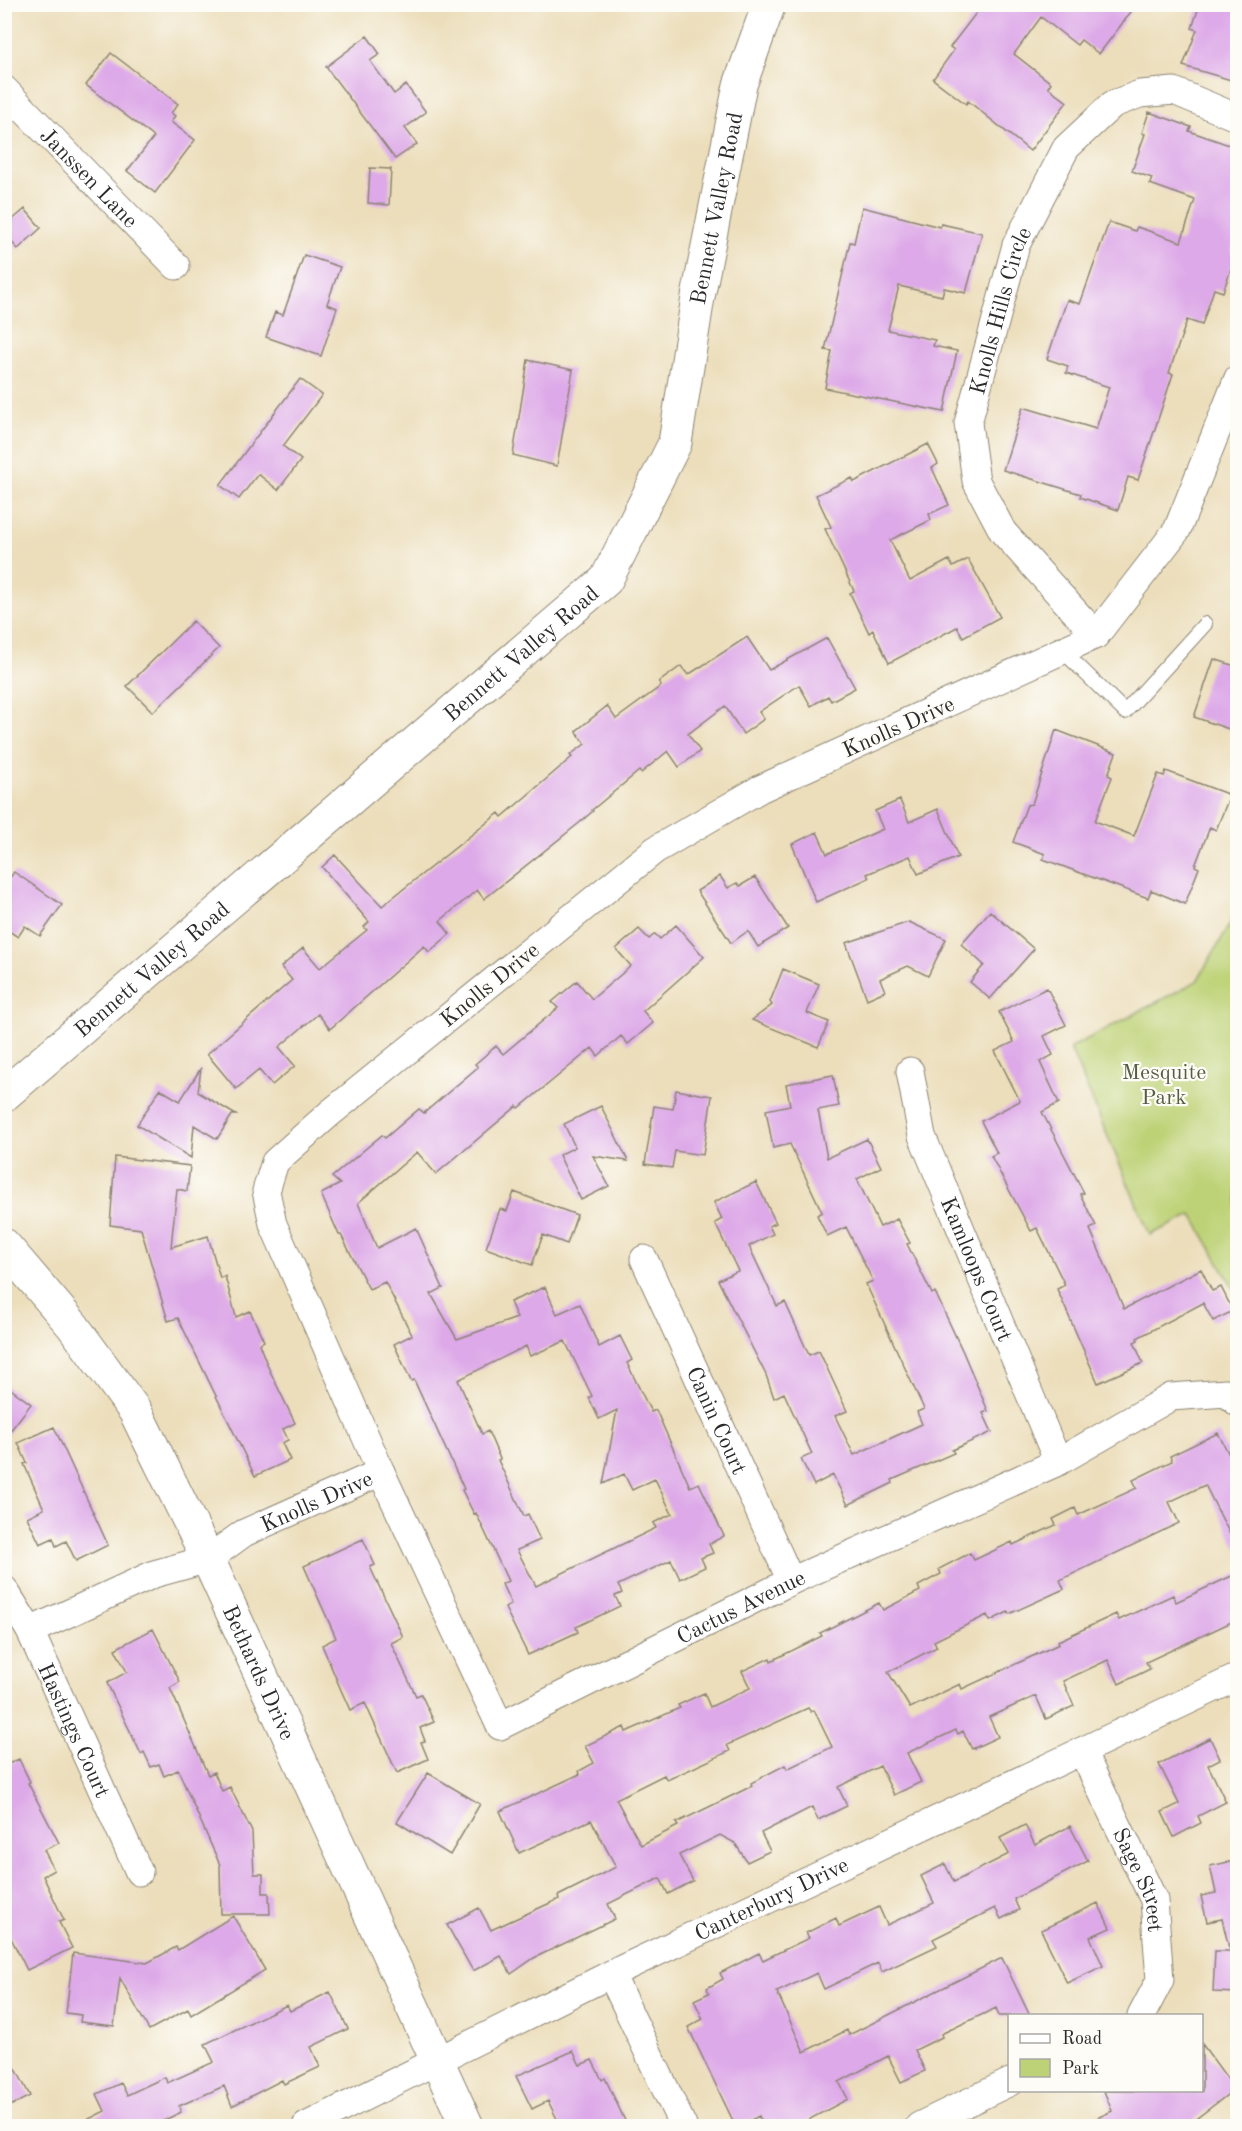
<svg xmlns="http://www.w3.org/2000/svg" width="1242" height="2131" font-family="'Old Standard TT',serif">
	<rect width="100%" height="100%" fill="#fdfcf7"/>
	<filter id="ink" filterUnits="userSpaceOnUse"><feTurbulence type="fractalNoise" baseFrequency=".0167" numOctaves="2"/><feDisplacementMap in="SourceGraphic" scale="12" xChannelSelector="R" yChannelSelector="G"/><feConvolveMatrix kernelMatrix="1 2 1 2 8 2 1 2 1" color-interpolation-filters="sRGB"/></filter>
	<filter id="wash" filterUnits="userSpaceOnUse"><feTurbulence type="fractalNoise" baseFrequency=".008" numOctaves="4" result="noise"/><feDisplacementMap in="SourceGraphic" scale="24" xChannelSelector="R" yChannelSelector="G"/><feGaussianBlur stdDeviation="1.35" result="paint"/><feColorMatrix in="noise" values="0 0 0 0 0 0 0 0 0 0 0 0 0 0 0 0 0 1.4 0 .05"/><feComposite in="paint" operator="in"/></filter>
	<g filter="url(#wash)">
		<rect width="100%" height="100%" fill="#ecdebb"/>
		<path fill="#bdd276" stroke="#747e50" stroke-width="1.5" d="M1237,912v382l-45,-79 -42,20 -80,-187 127,-67z"/>
		<g id="blocks">
			<path fill="#dda9e8" fill-rule="evenodd" d="M983,4h154l-38,50 -18,-14 -4,5 -36,-28 -27,37 37,29 -3,4 19,15 -37,49 -62,-50 -2,3 -33,-25 21,-29 -4,-3z
				M1200,4h38v78l-55,-16 14,-36 -5,-2z
				M367,36l13,18 -10,7 24,33 12,-9 20,27 -21,16 12,16 -22,15 -69,-92z
				M111,53l67,51 -7,9 4,3 -4,6 24,18 -40,53 -28,-22 27,-34 -68,-52z
				M1149,112l42,15 -2,4 49,17v88l-7,17 5,1 -13,38 -9,-3 -12,36 -15,-5 -18,53 4,1 -35,106 -10,-3 -10,33 -38,-13 1,-3 -78,-24 20,-63 73,22 13,-42 -43,-14 2,-7 -21,-7 20,-59 13,4 29,-82 26,9 2,-4 44,15 14,-42 -45,-16 2,-6 -20,-7 13,-37 -3,-1z
				M370,168l21,1 -2,36 -21,-2z
				M862,207l78,20 1,-3 41,9 -16,60 -22,-5 -2,8 -43,-10 -11,44 47,10 -2,6 24,5 -13,61 -119,-24 7,-37 -7,-1 25,-108 4,1z
				M25,209l16,19 -23,21 -14,-15v-7z
				M304,255l36,12 -13,37 10,4 -16,48 -55,-19 9,-25 8,3z
				M528,360l45,10 -16,96 -44,-11z
				M300,379l22,16 -39,51 18,14 -23,30 -20,-16 -19,25 -19,-14z
				M928,444l10,20 -6,4 17,37 -20,9 2,6 -41,20 20,41 39,-21 4,7 15,-8 32,58 -37,20 -6,-10 -68,36 -16,-33 -4,3 -19,-40 4,-2 -29,-62 6,-2 -15,-32 36,-17 2,4z
				M193,621l26,27 -66,64 -26,-26z
				M747,637l22,33 58,-32 28,50 -24,13 -3,-5 -17,10 -12,-21 -40,27 5,7 -21,15 -18,-28 -37,28 12,17 -21,16 -11,-16 -27,22 -2,-2 -47,39 1,1 -15,13 -94,75 -7,-9 -37,31 10,13 -21,18 -5,-6 -94,83 -12,-15 -39,33 16,19 -23,19 -13,-15 -23,19 -29,-35 85,-74 -11,-13 22,-19 17,20 47,-38 -3,-3 5,-5 -47,-55 13,-12 47,51 117,-93 3,4 70,-60 -2,-2 15,-11 -9,-13 31,-25 9,13 45,-33 -2,-4 22,-16 7,9z
				M1214,659l24,8v40l-9,22 -35,-12z
				M1056,730l60,23 -8,22 4,2 -17,44 39,15 24,-62 6,2 2,-5 64,24 -14,35 -6,-3 -15,39 4,2 -14,36 -34,-14 -3,8 -105,-39 2,-5 -32,-12 14,-37 5,-1z
				M900,800l9,22 29,-13 20,48 -40,17 -8,-18 -43,18 2,4 -53,24 -24,-58 25,-12 10,22 56,-25 -8,-18z
				M14,872l48,33 -22,31 -15,-10 -7,11 -14,-9v-42z
				M720,876l8,12 9,-5 3,3 15,-9 33,51 -30,19 -10,-16 -17,12 -34,-52z
				M990,911l44,38 -44,50 -20,-17 14,-17 -23,-21z
				M909,922l37,17 -18,37 -20,-10 -28,13 5,12 -18,8 -21,-56z
				M676,925l28,32 -61,54 10,12 -25,21 -7,-8 -23,20 -6,-8 -73,60 -2,-2 -81,68 -19,-22 -59,51 19,45 39,-20 27,60 -12,6 26,45 60,-21 -7,-16 35,-15 12,27 23,-10 19,43 21,-11 12,24 -5,3 24,49 5,-2 34,77 9,-4 25,53 -15,8 4,9 -12,5 4,9 -25,12 -9,-19 -53,25 4,8 -7,3 5,10 -44,21 2,5 -50,23 -23,-47 6,-4 -9,-20 6,-3 -32,-68 -2,1 -12,-24 2,-1 -50,-109 -3,1 -17,-37 18,-9 -27,-53 -16,7 -28,-54h-2l-18,-41 19,-10 -8,-7 50,-42 3,3 34,-29 5,4 54,-46 -3,-3 21,-18 7,8 55,-46 -6,-6 25,-21 15,18 39,-33 -15,-17 23,-20 10,10 6,-5 5,5zM565,1341l27,55 -3,2 10,21 18,-9 -14,74 21,-10 8,16 23,-11 17,35 -19,9 3,5 -120,58 -19,-36 23,-10 -12,-26 -4,2 -26,-56 2,-1 -12,-28 -6,3 -24,-54 68,-34 4,10z
				M783,969l36,15 -12,29 22,9 -11,25 -66,-27 20,-15 -2,-3z
				M1047,988l19,37 -22,11 9,19 -13,7 19,41 -17,9 42,81 -4,1 16,32 -6,3 34,80 77,-40 11,22 9,-4 12,24 -20,10 -10,-18 -66,35 1,2 -4,2 9,21 -45,20 -41,-94 8,-4 -28,-57 -6,3 -40,-75 6,-3 -16,-32 39,-20 -25,-50 19,-9 -15,-30z
				M201,1068l-3,24 38,23h-4l-15,24 -23,-14 -3,33 -54,-33 23,-36 20,12z
				M833,1075l6,31 -21,4 9,48 40,-19 14,28 -24,12 23,48 17,-8 13,24 -3,1 25,50 3,-2 28,60 25,59 -5,2 9,19 -40,18 2,3 -62,27 1,3 -45,22 -15,-30 -19,10 -13,-26 11,-5 -28,-61 -10,5 -8,-23 -48,-95 20,-9 -23,-48 7,-4 -8,-17 42,-20 20,41 -7,3 4,8 -24,12 28,60 8,-4 24,53 10,-4 28,60 -12,5 19,39 68,-31 -5,-12 7,-3 -58,-125 7,-3 -27,-54 -19,9 -10,-21 5,-3 -32,-68 -17,4 -7,-38 24,-5 -4,-21z
				M676,1090l36,6 -9,59 -28,-4 -3,17 -27,-4 9,-58 19,3z
				M601,1106l27,55 -35,-5 16,30 -28,14 -22,-45 16,-8 -11,-23z
				M115,1157l75,9 -3,25 -10,-2 -6,58 37,-11 12,42 5,-2 11,41 14,-6 14,30 -5,3 10,25 26,54 -12,6 5,11 -6,3 8,17 -35,16 -77,-158 -10,3 -27,-92 -31,-4z
				M514,1192l63,23 -10,29 -24,-9 -11,30 -46,-17 14,-39 7,2z
				M4,1384l27,20 -27,35z
				M54,1427l54,118 -32,16 -10,-20 -10,5 -3,-8 -13,6 -13,-27 17,-8 -20,-45 3,-1 -9,-20z
				M1218,1433l20,39v78l-33,-65 -36,17 10,21 -119,57 4,9 -55,25 -1,-2 -18,9 -3,-6 -53,26 3,6 -49,25 22,36 50,-24 2,5 97,-45 -1,-3 58,-27 3,6 54,-25 3,7 62,-29v46l-92,43 4,7 -31,15 -11,-24 -45,21 11,25 -28,13 -10,-23 -47,21 9,20 -26,12 -9,-18 -5,3 -2,-4 -49,23 14,29 -27,13 -14,-29 -42,21 9,19 -29,14 -6,-13 -51,26 9,18 -23,11 -12,-19 -15,-8 -41,20 14,26 -25,13 -8,-16 -52,26 7,15 -81,39 -23,16 -10,-18 -28,15 -26,-46 32,-17 12,22 68,-31 -1,-3 58,-29 -25,-47 -72,33 -19,-42 80,-37 -1,-3 15,-8 -9,-17 39,-19 2,5 54,-24 -2,-3 26,-12 6,14 40,-19 -8,-17 28,-13 1,3 51,-25 -2,-3 59,-30 4,7 37,-19 -2,-5 23,-12 -2,-5 31,-16 4,7 38,-18 1,3 43,-20 -3,-6 22,-11 3,7 59,-27 -4,-8 39,-19 -2,-5zM808,1708l3,4 3,-2 18,37 -45,22 -2,-4 -34,18 1,3 -76,37 2,3 -37,19 -25,-46 48,-24 3,5 63,-29 -3,-6z
				M363,1539l12,26 -5,2 33,70 -12,6 25,53 5,-2 13,28 -14,6 5,13 -4,1 7,17 -31,14 -32,-70 -15,7 -9,-20 -19,-45 14,-7 -32,-72z
				M153,1629l27,53 -10,6 38,87 6,-3 8,19 8,-4 22,45 2,42h9v19h6l1,21h-49l-1,-49 -42,-95 -14,6 -5,-12 -8,3 -7,-15 -3,2 -34,-71 20,-11 -12,-23z
				M1210,1738l10,21 -12,6 18,37 -28,14 3,7 -27,14 -12,-25 17,-8 -20,-40z
				M19,1759l11,23 -2,1 31,60 -15,7 10,20 -11,6 21,44 -5,2 13,26 -45,22 -23,-46v-158z
				M428,1773l52,31 -30,51 -53,-33z
				M1025,1825l10,20 35,-19 18,35 -74,38 5,11 -18,9 -6,-11 -62,31 4,7 -55,26 -4,-9 -54,26 -7,-16 -40,19 27,60 43,-22 2,5 153,-77 28,58h-31l-3,-8 -55,26 1,3 -27,13 10,21 -24,11 -13,-26 -49,26 9,17 -40,21 3,7h-47l-5,-11 -23,11 -48,-100 15,-8 -9,-19 15,-7 -2,-5 16,-9 -3,-6 39,-20 4,7 46,-22 -3,-5 30,-15 3,8 40,-19 8,18 47,-22 -13,-27 24,-12 9,18 55,-28 -9,-16z
				M1238,1860v87l-9,1 -7,-29 -15,3 -6,-26 15,-3 -6,-27z
				M1098,1903l12,25 -20,9 13,29 -36,17 -26,-53z
				M233,1916l32,54 -74,45 -3,-6 -39,21 -29,-52 -6,48 -34,-4 1,-7 -15,-2 7,-60 74,10 29,-16 2,3z
				M1215,1951h23v42l-25,-1z
				M330,1992l18,37 -37,18 9,20 -36,17 -2,-4 -50,26 -8,-20 -45,20 2,6 -30,15h-78l32,-16 -8,-17 24,-11 6,12 38,-18 2,6 47,-21 -9,-18 82,-39 3,6z
				M1202,2044l33,45 -50,38h-107l34,-16 -8,-20h98z
				M4,2046l26,50 -26,13z
				M573,2051l7,14 12,-5 10,20 3,-2 23,49h-67l-13,-26 -16,8 -16,-33z"/>
		</g>
	</g>
	<g filter="url(#ink)">
		<use href="#blocks" fill-opacity="0" stroke="#8c8473" stroke-width="1.5"/>
		<g fill="none" stroke-linecap="round" stroke-linejoin="round">
			<defs>
				<path id="service" d="M1063,651l62,61 80,-88"/>
				<g id="minor">
					<path id="s1" d="M4,89l172,177"/>
					<path id="s2" d="M1238,378l-61,152 -81,105 -336,154 -105,61 -326,264 -54,48 -9,29 7,33 108,248 119,254 291,-145 267,-119 113,-65 55,-4 12,10"/>
					<path id="s3" d="M1096,635l-93,-103 -27,-51 -8,-58 48,-178 50,-97 47,-44 27,-10 34,-3 64,27"/>
					<path id="s4" d="M910,1071l12,65 136,326"/>
					<path id="s5" d="M644,1259l147,322"/>
					<path id="s6" d="M4,1589l26,42 109,241"/>
					<path id="s7" d="M30,1631l124,-57 54,-15 36,-26 137,-61"/>
					<path id="s8" d="M1082,1751l72,149 6,80 -19,36"/>
					<path d="M611,1974l72,152"/>
					<path id="s9" d="M306,2126l305,-152 627,-297"/>
					<path d="M919,2126l91,-44"/>
				</g>
				<g id="tertiary">
					<path id="s10" d="M4,1095l602,-515 69,-137 23,-146 42,-212 29,-81"/>
					<path id="s11" d="M4,1245l69,81 62,85 73,148 259,567"/>
				</g>
			</defs>
			<use href="#service" stroke="#8c8473" stroke-width="16"/>
			<use href="#minor" stroke="#8c8473" stroke-width="29"/>
			<use href="#tertiary" stroke="#8c8473" stroke-width="35"/>
			<use href="#service" stroke="#fff" stroke-width="14"/>
			<use href="#minor" stroke="#fff" stroke-width="27"/>
			<use href="#tertiary" stroke="#fff" stroke-width="33"/>
		</g>
	</g>
	<g text-anchor="middle" stroke-width="4.5" stroke-linejoin="round" paint-order="stroke">
		<g font-size="22" fill="#2b2b2b" stroke="#fdfcf7">
			<text dy="8" stroke="none"><textPath href="#s1" startOffset="123">Janssen Lane</textPath></text>
			<text dy="8" stroke="none"><textPath href="#s10" startOffset="1184">Bennett Valley Road</textPath></text>
			<text dy="8" stroke="none"><textPath href="#s3" startOffset="372">Knolls Hills Circle</textPath></text>
			<text dy="8" stroke="none"><textPath href="#s10" startOffset="680">Bennett Valley Road</textPath></text>
			<text transform="translate(898 726) rotate(-24)" y="8">Knolls Drive</text>
			<text dy="8" stroke="none"><textPath href="#s10" startOffset="194">Bennett Valley Road</textPath></text>
			<text transform="translate(489 984) rotate(-39)" y="8">Knolls Drive</text>
			<text dy="8" stroke="none"><textPath href="#s4" startOffset="210">Kamloops Court</textPath></text>
			<text dy="8" stroke="none"><textPath href="#s5" startOffset="177">Canin Court</textPath></text>
			<text dy="8" stroke="none"><textPath href="#s7" startOffset="316">Knolls Drive</textPath></text>
			<text dy="8" stroke="none"><textPath href="#s2" startOffset="2163">Cactus Avenue</textPath></text>
			<text dy="8" stroke="none"><textPath href="#s11" startOffset="501">Bethards Drive</textPath></text>
			<text dy="8" stroke="none"><textPath href="#s6" startOffset="158">Hastings Court</textPath></text>
			<text dy="8" stroke="none"><textPath href="#s8" startOffset="142">Sage Street</textPath></text>
			<text dy="8" stroke="none"><textPath href="#s9" startOffset="518">Canterbury Drive</textPath></text>
		</g>
		<g font-size="22" fill="#575d42" stroke="#fdfcf7">
			<text x="1164" y="1079">Mesquite<tspan x="1164" dy="25">Park</tspan></text>
		</g>
	</g>
	<rect width="1242" height="2131" fill="none" stroke="#fdfcf7" stroke-width="24"/>
	<rect x="1008" y="2014" width="195" height="78" fill="#fdfcf7" stroke="#a9a8a5" stroke-width="1.5"/>
	<rect x="1020" y="2034" width="30" height="9" fill="#ffffff" stroke="#a9a8a5" stroke-width="1.5"/>
	<text x="1062" y="2044" font-size="18" fill="#2b2b2b">Road</text>
	<rect x="1020" y="2059" width="30" height="18" fill="#bdd276" stroke="#a9a8a5" stroke-width="1.5"/>
	<text x="1062" y="2074" font-size="18" fill="#2b2b2b">Park</text>
</svg>
